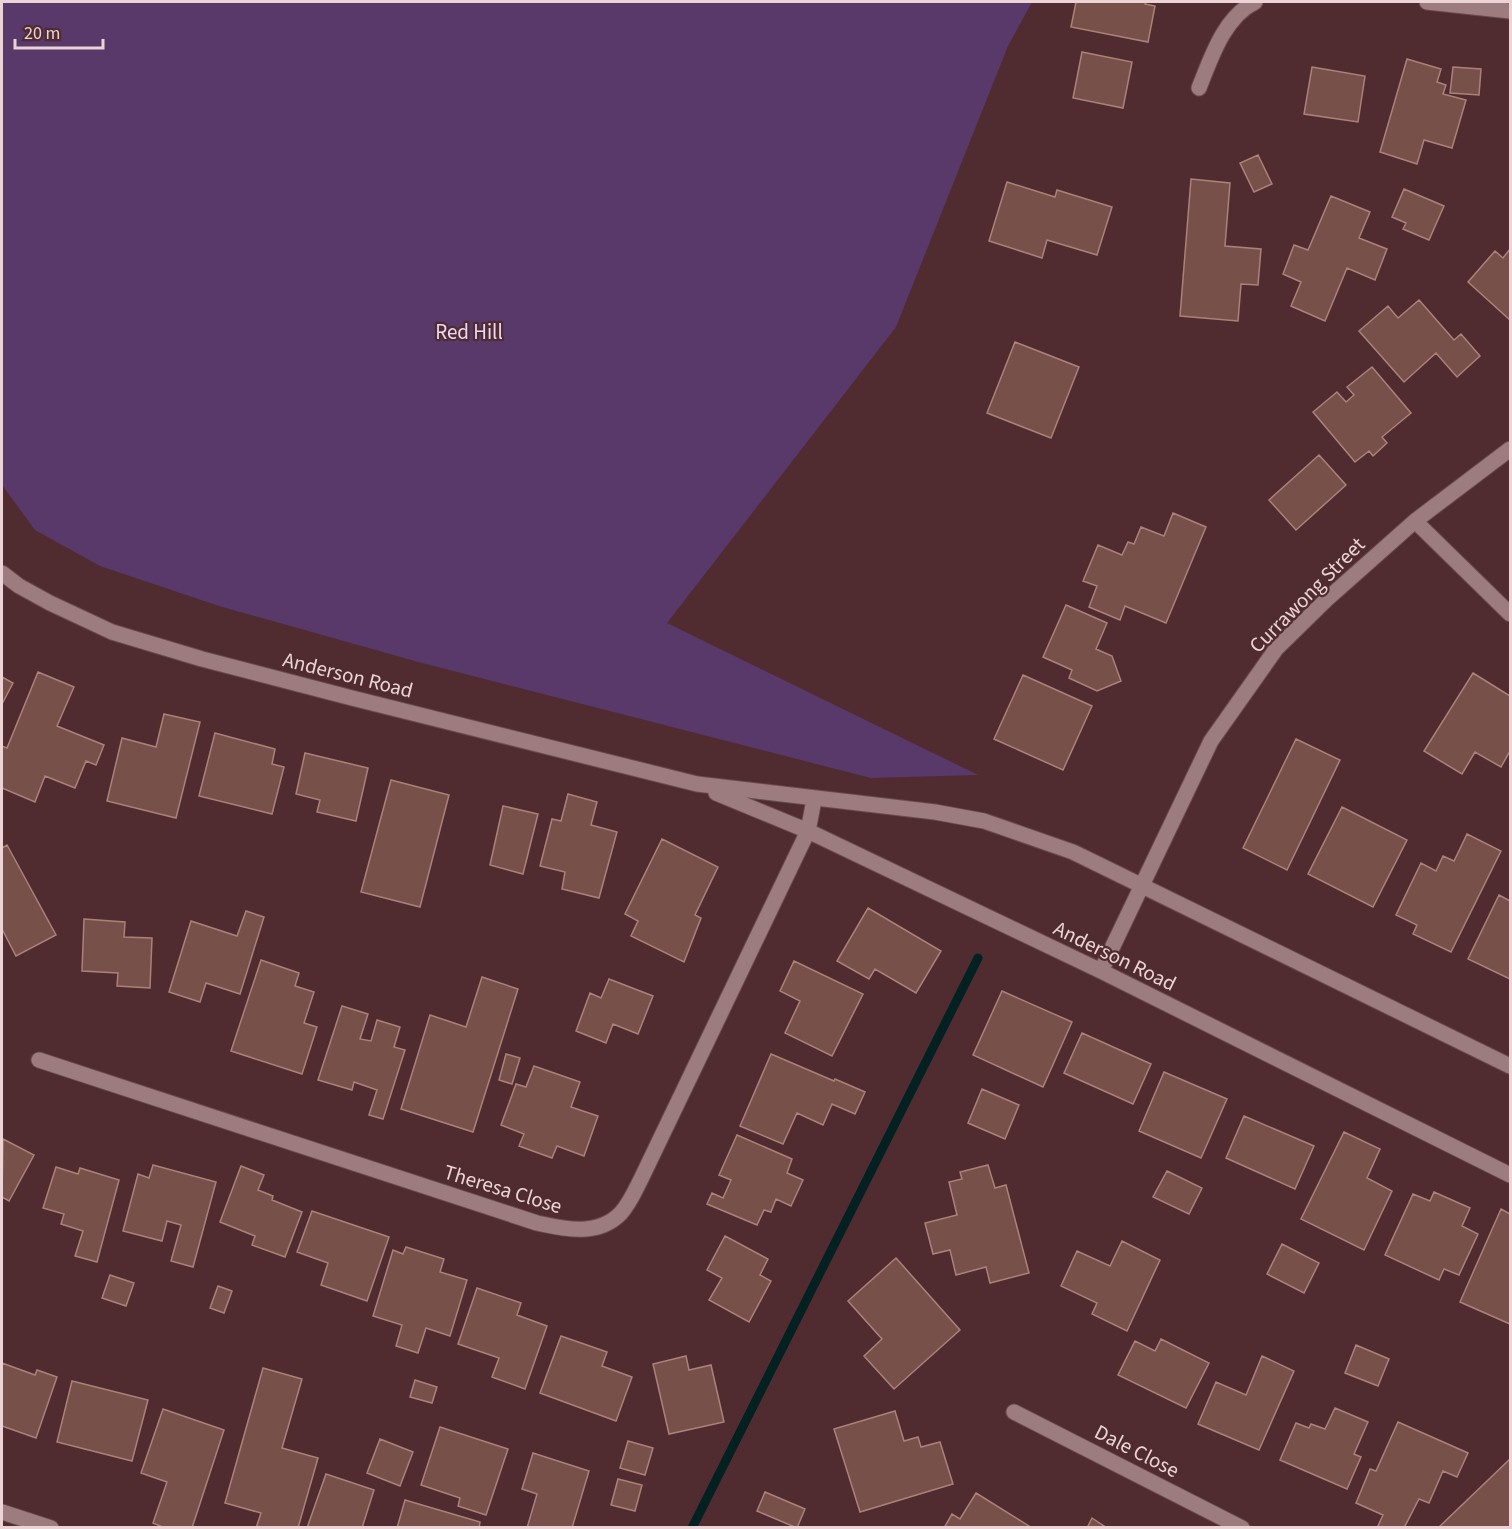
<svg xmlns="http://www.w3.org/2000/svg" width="1512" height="1529" font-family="'Source Sans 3',sans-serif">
	<rect width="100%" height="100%" fill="#502c31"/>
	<path fill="#58396a" d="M2,2h1030l-24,44 -112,281 -229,296 311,152 -107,3 -449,-115 -203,-57 -119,-40 -65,-36 -33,-45z"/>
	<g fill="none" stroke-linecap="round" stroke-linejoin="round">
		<path stroke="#032120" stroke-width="9" d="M692,1528l286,-570"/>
	</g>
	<path fill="#775149" stroke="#ab8279" stroke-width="1.5" d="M1076,2h70l-1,2 10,2 -7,36 -77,-15z
		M1082,52l50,10 -9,46 -50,-10z
		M1407,59l34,10 -4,13 9,3 -3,9 23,6 -14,48 -28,-8 -7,24 -37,-12z
		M1312,67l53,9 -7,46 -54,-8z
		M1453,67l28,2 -2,26 -29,-2z
		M1258,155l14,29 -18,8 -14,-29z
		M1191,179l39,4 -5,63 36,3 -3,36 -17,-1 -3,37 -58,-5z
		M1007,182l48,15 2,-7 55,17 -15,48 -50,-15 -5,18 -53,-17z
		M1404,189l40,17 -15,34 -26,-11 3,-6 -14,-6z
		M1331,196l39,16 -11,26 28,11 -12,31 -28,-12 -22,53 -34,-15 10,-24 -18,-8 11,-29 14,5z
		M1510,249v71l-42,-38 27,-31 8,7z
		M1419,300l35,40 7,-6 19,22 -23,21 -21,-24 -32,29 -45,-51 29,-25 10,12z
		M1015,342l64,25 -28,71 -64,-25z
		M1372,367l39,46 -29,24 5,6 -14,13 -4,-5 -14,11 -42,-50 24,-20 9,10 8,-7 -7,-8z
		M1319,455l27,30 -50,45 -27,-30z
		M1173,513l33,14 -40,96 -41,-17 -5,14 -31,-13 8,-21 -14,-5 15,-36 24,10 6,-13 6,2 7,-17 23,9z
		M1066,605l41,18 -11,26 16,7 9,25 -24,10 -28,-13 3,-8 -29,-13z
		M38,672l36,15 -17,39 47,19 -8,20 -10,-4 -11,27 -30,-12 -10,26 -33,-14v-42l5,2z
		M1473,673l37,23v55l-9,16 -26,-15 -13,22 -38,-23z
		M1023,675l69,31 -29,64 -69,-31z
		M2,677l11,6 -11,21z
		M164,714l36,8 -24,96 -69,-17 15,-63 34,9z
		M215,733l60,16 -3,15 12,3 -12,47 -73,-18z
		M1296,739l44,21 -53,110 -44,-22z
		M305,753l63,15 -12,53 -39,-9 3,-12 -24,-6z
		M391,780l58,15 -29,112 -59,-15z
		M568,794l29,8 -6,23 26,7 -18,66 -37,-9 3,-17 -25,-6 12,-47 9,2z
		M503,806l35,8 -15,60 -33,-9z
		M1342,807l65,33 -34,67 -65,-33z
		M1467,834l34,17 -50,101 -38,-18 4,-9 -21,-10 25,-52 15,8 7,-15 11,5z
		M662,839l56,28 -23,48 6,3 -17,44 -53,-26 7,-15 -13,-7z
		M7,845l49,90 -40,21 -14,-27v-81z
		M1499,895l11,6v78l-42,-20z
		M868,908l73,43 -25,42 -41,-24 -6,10 -32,-18z
		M246,911l18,6 -24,77 -34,-11 -6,19 -31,-10 22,-71 46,15z
		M84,919l41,3 -1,15 28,1 -2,50 -33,-2 1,-13 -36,-2z
		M261,960l38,13 -4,13 19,6 -10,31 13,4 -15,47 -71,-23z
		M794,961l69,33 -31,62 -47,-23 15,-32 -20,-10z
		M482,977l36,12 -45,143 -72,-23 29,-94 36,12z
		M609,979l44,17 -15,38 -25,-10 -7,19 -30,-12 14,-38 11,5z
		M1002,991l70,31 -29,65 -70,-32z
		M342,1006l26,8 -8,25 11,2 6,-21 23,7 -6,20 11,3 -22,69 -14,-4 8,-25 -23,-8 -2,8 -34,-10z
		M1082,1033l69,31 -18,40 -69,-31z
		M506,1054l14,4 -8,26 -13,-4z
		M771,1054l63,27 1,-2 30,13 -10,22 -23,-10 -9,21 -26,-12 -14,31 -43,-18z
		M534,1066l46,16 -9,25 27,9 -14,40 -27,-10 -5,12 -33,-12 5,-12 -23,-9 15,-41 10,3z
		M1164,1072l63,27 -26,59 -62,-27z
		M982,1089l37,16 -14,34 -37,-16z
		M1244,1116l70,30 -19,43 -69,-31z
		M1344,1132l36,17 -13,29 25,13 -28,59 -63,-31z
		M737,1135l55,24 -5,14 16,7 -12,26 -15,-7 -5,13 -7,-2 -7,15 -50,-21 5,-11 11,5 8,-18 -12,-5z
		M3,1139l31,16 -25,46 -7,-4z
		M153,1165l63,17 -23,85 -22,-6 10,-36 -14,-4 -5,20 -39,-10 15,-57 11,4z
		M988,1165l7,23 11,-3 23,88 -39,10 -4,-16 -30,8 -6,-25 -17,4 -8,-31 32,-8 -8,-33 13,-3 -2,-7z
		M241,1166l23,9 -6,15 15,6 -1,4 30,12 -17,45 -33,-12 3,-9 -35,-14z
		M56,1167l22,7 2,-6 39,12 -22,82 -22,-6 8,-25 -22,-7 3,-10 -21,-6z
		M1167,1171l35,17 -13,26 -36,-17z
		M1434,1192l36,16 -8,18 16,8 -19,41 -15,-6 -5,11 -54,-25 28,-61 17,7z
		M1501,1209l9,5v110l-50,-22z
		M312,1211l77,26 -22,64 -46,-16 7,-22 -31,-11z
		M725,1236l43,23 -8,16 11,6 -22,41 -40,-22 13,-22 -15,-8z
		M1122,1241l38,19 -33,71 -35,-17 5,-11 -36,-17 16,-35 33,15z
		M1282,1244l37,19 -15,30 -37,-19z
		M406,1247l38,12 -4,13 27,8 -17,56 -24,-8 -8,25 -22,-7 6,-21 -29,-9 20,-66 10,4z
		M896,1258l64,72 -66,59 -30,-33 18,-17 -34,-38z
		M110,1275l24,8 -8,23 -24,-8z
		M218,1286l14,5 -8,22 -14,-5z
		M477,1288l44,15 -4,12 30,11 -22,63 -33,-12 7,-19 -41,-14z
		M561,1336l46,16 -5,14 30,11 -16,44 -76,-28z
		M1161,1339l48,24 -23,45 -68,-33 17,-34 20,10z
		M1356,1345l33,14 -11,27 -33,-13z
		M686,1356l3,14 22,-5 13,57 -55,12 -16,-70z
		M1262,1356l32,15 -35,79 -61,-26 18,-42 30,13z
		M2,1363l33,12 2,-5 20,7 -21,61 -34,-12z
		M263,1368l39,11 -20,69 36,10 -20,70h-42l5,-15 -36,-10z
		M415,1380l22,7 -5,16 -22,-6z
		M72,1381l76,19 -16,61 -75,-19z
		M1335,1408l33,14 -14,32 7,3 -14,32 -67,-29 16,-37 13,5 2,-4 14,5z
		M163,1409l61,21 -32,98h-27l-12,-5 14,-41 -26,-9z
		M895,1411l9,30 14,-4 3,10 19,-5 13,42 -93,28 -26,-83z
		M1398,1422l70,31 -11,24 -14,-6 -14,32 -10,-4 -15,29h-27l6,-13 -27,-12 14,-34 6,2z
		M440,1427l68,22 -22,66 -28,-9 2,-8 -39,-13z
		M380,1439l33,13 -13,34 -33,-13z
		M628,1441l25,7 -8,27 -25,-7z
		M533,1453l56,18 -17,57h-45l10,-34 -15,-5z
		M1510,1459v69h-72z
		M326,1474l48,16 -12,38h-55z
		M618,1479l24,6 -7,26 -24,-6z
		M765,1492l40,17 -8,19 -40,-17z
		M976,1493l53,33 -1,2h-84l8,-14 8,5z
		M405,1500l75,22 -1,6h-82z
		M1092,1518l15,10h-20z"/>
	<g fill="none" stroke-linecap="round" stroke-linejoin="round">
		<defs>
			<path id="minor" d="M1427,2l83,9
				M1199,88c12,-30 25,-71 56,-86
				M1415,521l95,93
				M2,573l17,13 31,17 62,29 90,27 150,39 345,86 238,28 49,9 89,31 437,214
				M716,793l92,38 293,140 409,204
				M1101,971l110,-230 65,-92 50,-49 89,-79 95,-72
				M39,1060l498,163c28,6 61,14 84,-10 9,-10 15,-24 21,-36l166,-346 6,-31
				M1014,1412l228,116
				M2,1512l49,16"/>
		</defs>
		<use href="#minor" stroke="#6c4a4f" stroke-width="17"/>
		<use href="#minor" stroke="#9c7c7f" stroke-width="15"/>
	</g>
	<g text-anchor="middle" stroke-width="4.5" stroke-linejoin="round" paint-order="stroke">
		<g font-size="21" fill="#ebd8f8" stroke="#502c31">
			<text x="469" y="339">Red Hill</text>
		</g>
		<g font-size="21" fill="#ecd4d6" stroke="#502c31">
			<text transform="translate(1307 595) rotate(-45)" y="7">Currawong Street</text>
			<text transform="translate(348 675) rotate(14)" y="7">Anderson Road</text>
			<text transform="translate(1115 956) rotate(26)" y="7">Anderson Road</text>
			<text transform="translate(503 1189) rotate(17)" y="7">Theresa Close</text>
			<text transform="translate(1137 1451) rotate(27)" y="7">Dale Close</text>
		</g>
	</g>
	<rect width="1512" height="1529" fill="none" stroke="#ecd4d6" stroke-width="6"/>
	<path d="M15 39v9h88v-9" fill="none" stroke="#ecd4d6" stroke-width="3"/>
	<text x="24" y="39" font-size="18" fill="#ecd4d6" stroke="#502c31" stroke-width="4.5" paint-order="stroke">20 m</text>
</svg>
